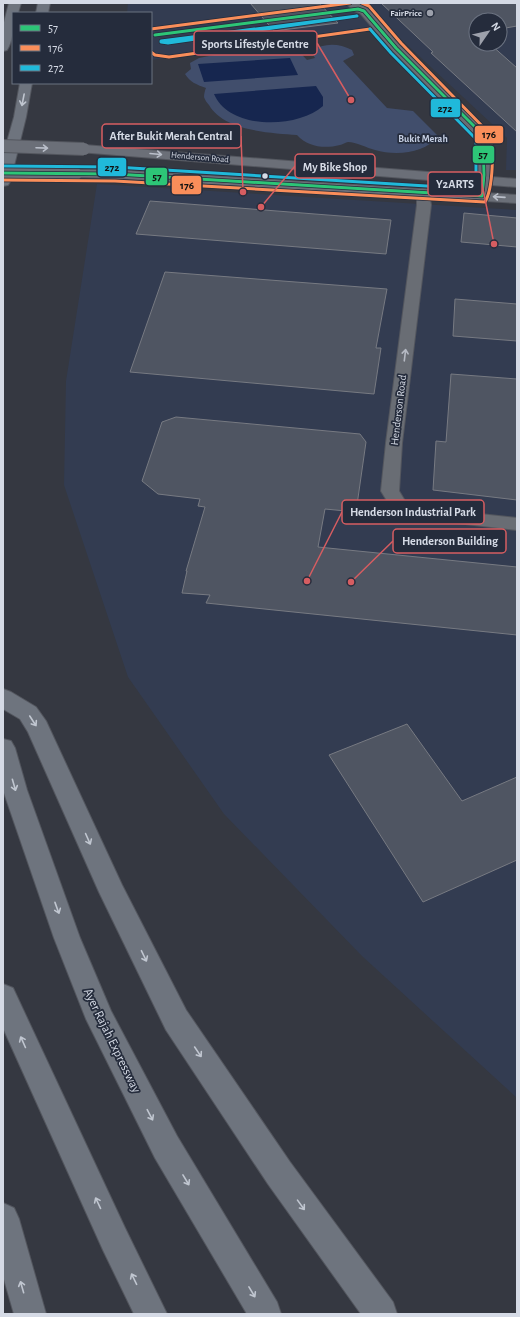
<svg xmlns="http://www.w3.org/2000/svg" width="520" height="1317" font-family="'Alegreya Sans',sans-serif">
	<rect width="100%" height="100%" fill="#353841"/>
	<path fill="#333c51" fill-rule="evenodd" d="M128,3h389v167h-11l1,-32 -118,-110 -238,32v-47h-24zM476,20h24v24h-24z
		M97,184l420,26v888l-155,-142 -138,-142 -96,-137 -64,-192 2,-104z"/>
	<path fill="#414e6c" d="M292,44l15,16 8,-2 -4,-7c13,-8 27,-8 41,-1l2,5 -11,6 44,47 26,3 25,25c-13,18 -43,20 -63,14 -8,-2 -19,-8 -27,-8 -2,0 -6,3 -8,3 -16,4 -32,2 -43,-10 -27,-2 -73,-4 -88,-30 -2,-2 -4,-5 -5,-8 0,-3 1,-7 2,-9 -9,-3 -16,-6 -21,-14l6,-5 -1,-6 9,-5 15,-3h29l26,-8z"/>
	<path fill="#16264f" d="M290,58l8,17 -94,7 -6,-18z
		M316,86l7,11v9c-26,23 -94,24 -109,-12z"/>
	<path fill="#4f5562" stroke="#777a82" d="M250,3h69l19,20 -64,8z
		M381,3h136v23l-17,3v-9h-24v24h14l27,24v64l-86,-79 2,-1z
		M150,201l241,19 -5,34 -250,-20z
		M464,213l53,5v29l-56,-5z
		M165,272l222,17 -11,59h5l-7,46 -244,-22z
		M455,299l62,5v37l-64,-5z
		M451,374l66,5v121l-84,-10 3,-49 10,1z
		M176,417l184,17 6,8 -9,63 -11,6 -21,-2 -7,38 199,20v68l-311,-32 4,-8 -28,-2 5,-22h-1l19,-64 -7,-1 2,-7 -42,-5 -16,-13 20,-59z
		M407,724l55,77 55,-24v83l-94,42 -94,-147z"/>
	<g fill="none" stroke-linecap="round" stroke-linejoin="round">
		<defs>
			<path id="street" d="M346,3h11l11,6 32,37 81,80 8,11 1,38 -2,21 -1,3h-10l-1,-3 2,-21 -1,-38 -85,-87 -32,-37 -6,-2z
				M423,189l5,1 1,3 2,12 -29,238 -3,48 6,10 11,6 101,11v12l-111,-13 -14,-8 -11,-18 5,-48 31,-238v-12l1,-3z"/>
			<path id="secondary" d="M84,145l433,34v8l-438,-35 -2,-3 2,-3z
				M76,170h39l402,25v8l-402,-25 -44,-1 -2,-3 2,-3z"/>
			<path id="highway" d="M9,3h12l-3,10h-5c0,12 1,26 -6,37l-4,1v-25z
				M38,3h12l-2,10h-12z
				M20,83h12l-6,34 -16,65 -2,3 -5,1v-30l11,-39z
				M3,689l8,3 25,15 10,14 76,164 64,125 104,152 103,140 4,12h-36l-93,-130 -102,-154 -67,-138 -71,-160 -8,-13 -17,-10z
				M3,739l8,2 4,7 12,42 53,148 31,73 66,125 100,166 4,12h-34l-92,-156 -69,-139 -32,-81 -51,-148z
				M3,984l10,4 112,240 42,86h-33l-31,-64 -100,-222z
				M3,1203l11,5 5,11 27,95h-32l-11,-38z"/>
		</defs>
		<use href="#street" stroke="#53565e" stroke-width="2"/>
		<use href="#secondary" stroke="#53565e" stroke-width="2"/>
		<use href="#highway" stroke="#53565e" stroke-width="2"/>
		<use href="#street" fill="#696d74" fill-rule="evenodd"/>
		<use href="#secondary" fill="#6b6f78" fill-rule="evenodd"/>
		<use href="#highway" fill="#6e747e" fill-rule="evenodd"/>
		<defs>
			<path id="secondary-bridge" d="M3,146l81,3
				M3,173l73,1"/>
		</defs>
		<use href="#secondary-bridge" stroke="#53565e" stroke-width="14" stroke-linecap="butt"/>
		<use href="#secondary-bridge" stroke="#6b6f78" stroke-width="12"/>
		<defs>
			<path id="bus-1" d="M3,173l112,1 367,22 2,-21 -1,-38 -6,-8 -81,-81 -32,-37 -6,-2 -203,26"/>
			<path id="bus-2" d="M151,29l199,-26
				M151,52l4,3 14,2 201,-28
				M3,180l112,1 370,21c8,-14 10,-55 3,-70l-87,-89 -32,-37 -7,-3"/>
			<path id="bus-3" d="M357,16l-189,27 -7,-1v-1z
				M3,166l112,1 361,22v-50l-85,-86 -21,-24"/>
		</defs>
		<use href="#bus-1" stroke="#252c3c" stroke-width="4.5"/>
		<use href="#bus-2" stroke="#252c3c" stroke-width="4.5"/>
		<use href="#bus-3" stroke="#252c3c" stroke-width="4.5"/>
		<use href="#bus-1" stroke="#2dc577" stroke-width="3"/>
		<use href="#bus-2" stroke="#fa8e5a" stroke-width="3"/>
		<use href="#bus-3" stroke="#20b9da" stroke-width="3"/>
	</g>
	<defs><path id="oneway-shaft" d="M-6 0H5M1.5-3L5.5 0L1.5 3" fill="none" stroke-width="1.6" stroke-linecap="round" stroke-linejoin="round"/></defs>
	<g stroke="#c0c6d0">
		<use href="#oneway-shaft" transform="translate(23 100) rotate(101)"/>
		<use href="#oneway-shaft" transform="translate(33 721) rotate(57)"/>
		<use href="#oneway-shaft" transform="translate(14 785) rotate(74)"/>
		<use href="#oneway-shaft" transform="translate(88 839) rotate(66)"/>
		<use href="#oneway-shaft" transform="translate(57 908) rotate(70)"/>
		<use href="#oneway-shaft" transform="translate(144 956) rotate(64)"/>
		<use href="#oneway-shaft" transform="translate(23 1042) rotate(-114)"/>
		<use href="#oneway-shaft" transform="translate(198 1052) rotate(56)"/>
		<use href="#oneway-shaft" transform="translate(150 1115) rotate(62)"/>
		<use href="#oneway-shaft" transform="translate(186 1180) rotate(59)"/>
		<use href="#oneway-shaft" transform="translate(98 1203) rotate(-115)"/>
		<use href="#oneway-shaft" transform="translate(301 1205) rotate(54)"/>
		<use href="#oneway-shaft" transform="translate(134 1279) rotate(-116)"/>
		<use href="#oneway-shaft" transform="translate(22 1287) rotate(-106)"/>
		<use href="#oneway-shaft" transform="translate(252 1292) rotate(59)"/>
	</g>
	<g stroke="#babfca">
		<use href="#oneway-shaft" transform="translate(42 148) rotate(2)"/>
		<use href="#oneway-shaft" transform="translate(156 154) rotate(5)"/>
		<use href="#oneway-shaft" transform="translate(499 197) rotate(-176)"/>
	</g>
	<use stroke="#b5b9c3" href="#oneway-shaft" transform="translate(405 355) rotate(-83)"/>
	<circle fill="#9da1ac" stroke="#252c3c" stroke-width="1.5" cx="430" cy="13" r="4"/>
	<circle fill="#d5dae5" stroke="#252c3c" stroke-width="1.5" cx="265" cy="176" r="3.5"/>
	<g text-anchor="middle" stroke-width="3.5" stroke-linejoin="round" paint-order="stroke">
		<g font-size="9" font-weight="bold" fill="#d5dae5" stroke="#252c3c" text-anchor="end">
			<text x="422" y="16">FairPrice</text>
		</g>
		<g font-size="9" fill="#d5dae5" stroke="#252c3c">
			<text transform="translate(200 157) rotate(5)" y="3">Henderson Road</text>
		</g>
		<g font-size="10" font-weight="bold" fill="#c4cee2" stroke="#252c3c">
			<text x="423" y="142">Bukit Merah</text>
		</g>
		<g font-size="11" fill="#d5dae5" stroke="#252c3c">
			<text transform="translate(398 410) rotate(-83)" y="4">Henderson Road</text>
		</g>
		<g font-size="13" fill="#d5dae5" stroke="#252c3c">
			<text transform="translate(113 1040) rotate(64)" y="5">Ayer Rajah Expressway</text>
		</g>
	</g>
	<path fill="none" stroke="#d65d61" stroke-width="1.5" d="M351 100L317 43M243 192L241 136M261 207L295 166M494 244L482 184M307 581L342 512M351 582L393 541"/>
	<g fill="#d65d61" stroke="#252c3c" stroke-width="1.5">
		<circle cx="351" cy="100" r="4"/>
		<circle cx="243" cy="192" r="4"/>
		<circle cx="261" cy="207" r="4"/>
		<circle cx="494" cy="244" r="4"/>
		<circle cx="307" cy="581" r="4"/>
		<circle cx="351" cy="582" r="4"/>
	</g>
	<g fill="#252c3c" stroke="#d65d61" stroke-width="1.5">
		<rect x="194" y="31" width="123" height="24" rx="4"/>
		<rect x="102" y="124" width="139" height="24" rx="4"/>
		<rect x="295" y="154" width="80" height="24" rx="4"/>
		<rect x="428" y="172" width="54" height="24" rx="4"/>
		<rect x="342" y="500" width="142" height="24" rx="4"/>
		<rect x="393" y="529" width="113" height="24" rx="4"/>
	</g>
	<g font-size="12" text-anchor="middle" font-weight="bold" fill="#d5dae5">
		<text x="255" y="48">Sports Lifestyle Centre</text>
		<text x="171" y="140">After Bukit Merah Central</text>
		<text x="335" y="171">My Bike Shop</text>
		<text x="455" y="188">Y2ARTS</text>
		<text x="413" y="516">Henderson Industrial Park</text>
		<text x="450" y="545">Henderson Building</text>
	</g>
	<g stroke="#252c3c" stroke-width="1.5">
		<rect x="430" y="98" width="31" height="20" rx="4" fill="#20b9da"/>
		<rect x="474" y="125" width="30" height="19" rx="4" fill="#fa8e5a"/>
		<rect x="472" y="145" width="23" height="19" rx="4" fill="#2dc577"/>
		<rect x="97" y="157" width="30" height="20" rx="4" fill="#20b9da"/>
		<rect x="145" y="167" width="23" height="19" rx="4" fill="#2dc577"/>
		<rect x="171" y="175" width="31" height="20" rx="4" fill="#fa8e5a"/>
	</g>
	<g font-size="11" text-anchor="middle" font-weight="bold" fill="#111">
		<text x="445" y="112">272</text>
		<text x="489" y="138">176</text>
		<text x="483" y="158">57</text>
		<text x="112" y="171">272</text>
		<text x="157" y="180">57</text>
		<text x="187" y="189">176</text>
	</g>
	<rect width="520" height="1317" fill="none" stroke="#d5dae5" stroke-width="8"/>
	<rect x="12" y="12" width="140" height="72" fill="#252c3c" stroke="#6b7280"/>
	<rect x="20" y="25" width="20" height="6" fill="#2dc577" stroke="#6b7280"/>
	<text x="48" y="32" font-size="12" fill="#d5dae5">57</text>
	<rect x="20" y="45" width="20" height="6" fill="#fa8e5a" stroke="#6b7280"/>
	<text x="48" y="52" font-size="12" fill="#d5dae5">176</text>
	<rect x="20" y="65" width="20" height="6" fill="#20b9da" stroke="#6b7280"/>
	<text x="48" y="72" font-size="12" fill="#d5dae5">272</text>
	<g transform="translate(488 32) rotate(56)"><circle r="19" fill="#252c3c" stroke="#6b7280"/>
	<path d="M0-3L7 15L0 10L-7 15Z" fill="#9da1ac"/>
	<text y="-6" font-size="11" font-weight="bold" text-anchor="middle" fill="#d5dae5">N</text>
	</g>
</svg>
